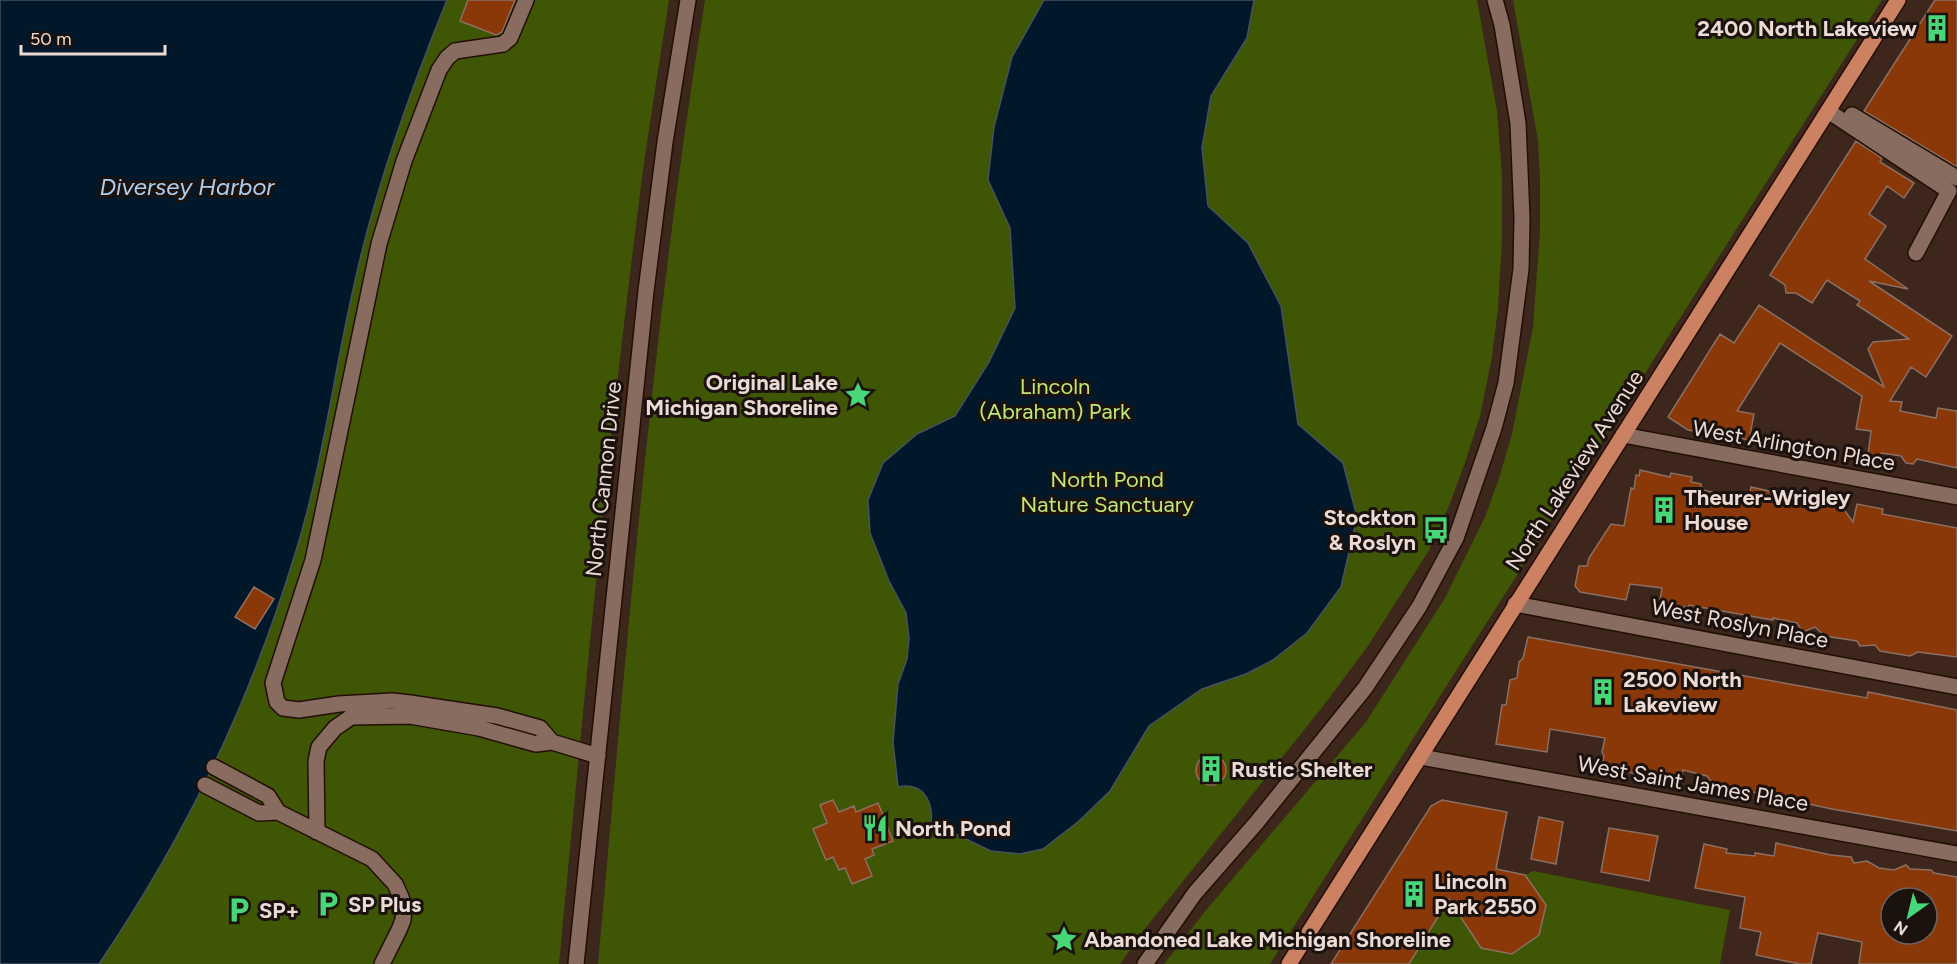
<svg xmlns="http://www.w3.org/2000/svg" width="1957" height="964" font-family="Figtree,sans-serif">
	<rect width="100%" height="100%" fill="#3d261c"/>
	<path fill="#3f5604" d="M0,0h669c-9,59 -19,119 -27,178 -34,262 -58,524 -83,786h-559z
		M705,0h772l20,111 5,64v65l-4,68 -6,49 -12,59 -14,44 -17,46 -21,46 -60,94 -44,59 -176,220 -28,39h-522c29,-322 55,-645 107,-964z
		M1513,0h369l-612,964h-106l43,-55 159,-187 79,-124 40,-81 14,-39 13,-44 21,-107 7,-97v-50l-2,-39z
		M1533,871l197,39 -10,54h-311l53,-85 2,13 -4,24 21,32 31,6 27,-19 7,-31 -21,-29z"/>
	<path fill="#01182b" stroke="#47525e" stroke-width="1.5" d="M0,0h447c-37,91 -71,185 -92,281 -21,90 -32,184 -60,273 -46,151 -108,279 -196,410h-99z
		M1044,0h210l-7,38 -36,58 -9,52 6,58 40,37 33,63 17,118 45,39 14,54 -16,70 -34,46 -34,27 -27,14 -44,15 -53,37 -39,65 -31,30 -36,28 -23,5 -29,-3 -42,-20 -19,-2c5,-23 -4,-48 -32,-42l-5,-45 5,-58 9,-25 2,-21 -3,-25 -17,-32 -19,-48 -2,-33 15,-37 34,-29 38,-18 34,-54 26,-54 -5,-80 -22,-48 6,-53 18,-70z"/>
	<path fill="#8b3808" stroke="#8b6f63" stroke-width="1.5" fill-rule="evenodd" d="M468,0h47l-13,32 -6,3 -36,-14z
		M1935,0h22v167l-93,-56z
		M1856,141l26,17 -2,4 34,21 -10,15 -17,-12 -18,28 17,12 -21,33 43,30 -39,-8 83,55 -26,41 -15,-10 -21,34 12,1 -2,9 36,7 2,-10 19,3v57l-40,-9 -4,5 -7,-1 -5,-7 -19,-3 -3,3 -11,-1 3,-24 -15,-2 6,-33 -82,-53 -43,68 17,3 -5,26 -61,-10 -20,-13 52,-83 14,9 25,-38 125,82 -16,-38 5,-7 36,-3 -52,-34 3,-4 -33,-21 -15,23 -16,-10h-10l-1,-8 -15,-10z
		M1640,470l30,7 1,-4 21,4 -1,5 10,2 1,6 47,9 2,-12 75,17 5,-4h6l16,22 4,-18 26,5 -1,5 75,14v129l-39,-5 -8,4 -30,-5 -5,-6 -15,1 -3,-5 -32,-5 -10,-9 -12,5 -6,-9 -24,-5v2l-84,-15 -1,3 -16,-4 -7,6 -5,-10 2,-12 -32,-4 -4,16 -46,-8 -5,-6 4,-20h8l2,-8 22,-34 13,2 7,-38 3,1 2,-14 3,1z
		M254,587l20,12 -19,30 -20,-12z
		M1528,637l339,61 1,-6 89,18v121l-125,-22 -84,-18 -4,2 -5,-4 -15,-2 -5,5 -12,-16 -24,-6 -3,14 -79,-18 3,-10 -2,-4 3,-14 -55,-9 -3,23 -51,-8 6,-39h4l4,-25 7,-2 2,-16 4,-4z
		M1196 770a15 15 0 1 1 30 0a15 15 0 1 1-30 0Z
		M833,800l6,12 15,-6 2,6 22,-9 15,38 -21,8 2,6 -9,4 7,17 -20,8 -7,-16 -6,2 -6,-13 -7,3 -13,-31 14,-6 -7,-18z
		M1442,800l65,12 -11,57 29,6 21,30 -7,30 -27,19 -31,-6 -32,-49 -40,65h-78l100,-158z
		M1539,817l24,5 -7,42 -25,-5z
		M1609,828l49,8 -9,45 -48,-9z
		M1776,843l55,12 20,2 3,6 13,-2 12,7 15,2 12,-5 4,4 21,1 3,3 23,4v87h-98l3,-22 -44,-9 -7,31h-11l-44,-9 5,-23 -21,-4 5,-31 -50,-9 9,-44 23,5 -1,4 29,3v-3l19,3zM1891,898h36v36h-36z"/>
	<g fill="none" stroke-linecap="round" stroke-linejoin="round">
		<defs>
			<path id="minor" d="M526,0l-16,38 -7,6 -48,7 -8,7 -8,12 -35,91 -25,83 -66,316 -40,123 4,19 6,6 16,2 40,-6 53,-3 18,2 87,13 43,12 12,14 46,14
				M1828,111l121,80 -33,62
				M1852,115l105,63
				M1623,435l334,62
				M1515,604l442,83
				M1421,757l536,97
				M214,767l54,29 10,16
				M205,785l54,28 19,-1 94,47 23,25 6,13 3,11 -1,12 -4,10 -17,34
				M317,832l-1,-71 3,-14 16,-19 16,-11 59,-1 69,12 57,16 16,-2
				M576,964l70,-673 19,-149 23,-142
				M1145,964l50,-71 62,-71 108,-134 54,-81 37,-69 38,-110 12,-45 15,-114 1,-51 -4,-95 -16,-98 -7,-25"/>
			<path id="major" d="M1289,964l609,-964"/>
		</defs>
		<use href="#minor" stroke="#230e05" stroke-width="18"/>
		<use href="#major" stroke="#230e05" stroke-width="18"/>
		<use href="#minor" stroke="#886c60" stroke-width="15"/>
		<use href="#major" stroke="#cc8262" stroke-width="15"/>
	</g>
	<defs>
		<symbol id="building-bare" viewBox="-9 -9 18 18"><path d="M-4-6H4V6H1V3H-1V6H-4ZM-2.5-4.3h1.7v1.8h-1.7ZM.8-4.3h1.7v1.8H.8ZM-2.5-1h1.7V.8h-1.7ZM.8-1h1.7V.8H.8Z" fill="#48d778" stroke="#1c120d" stroke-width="2.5" paint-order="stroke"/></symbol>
		<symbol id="sight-bare" viewBox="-9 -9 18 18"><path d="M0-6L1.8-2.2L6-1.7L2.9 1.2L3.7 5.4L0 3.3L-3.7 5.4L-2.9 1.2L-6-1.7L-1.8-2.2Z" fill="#48d778" stroke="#1c120d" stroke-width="2.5" paint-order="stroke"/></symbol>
		<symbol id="bus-bare" viewBox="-9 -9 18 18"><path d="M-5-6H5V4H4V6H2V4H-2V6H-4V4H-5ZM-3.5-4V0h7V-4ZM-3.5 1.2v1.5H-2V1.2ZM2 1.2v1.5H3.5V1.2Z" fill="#48d778" stroke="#1c120d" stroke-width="2.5" paint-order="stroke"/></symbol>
		<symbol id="restaurant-bare" viewBox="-9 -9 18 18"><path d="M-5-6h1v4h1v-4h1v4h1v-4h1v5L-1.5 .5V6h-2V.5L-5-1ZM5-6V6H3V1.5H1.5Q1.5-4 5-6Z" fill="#48d778" stroke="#1c120d" stroke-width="2.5" paint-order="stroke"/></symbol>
		<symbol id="parking-bare" viewBox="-9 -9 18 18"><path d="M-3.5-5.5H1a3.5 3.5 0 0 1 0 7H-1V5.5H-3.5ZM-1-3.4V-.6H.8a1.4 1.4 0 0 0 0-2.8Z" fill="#48d778" stroke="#1c120d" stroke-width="2.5" paint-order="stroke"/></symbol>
	</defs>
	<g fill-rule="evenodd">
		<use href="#building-bare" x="1918" y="9" width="38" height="38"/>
		<use href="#sight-bare" x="839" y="376" width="38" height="38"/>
		<use href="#building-bare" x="1645" y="491" width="38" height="38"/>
		<use href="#bus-bare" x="1417" y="511" width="38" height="38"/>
		<use href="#building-bare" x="1584" y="673" width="38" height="38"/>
		<use href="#building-bare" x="1192" y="750" width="38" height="38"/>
		<use href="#restaurant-bare" x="856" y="809" width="38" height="38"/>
		<use href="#building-bare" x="1395" y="875" width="38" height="38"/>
		<use href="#parking-bare" x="309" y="885" width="38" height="38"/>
		<use href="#parking-bare" x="220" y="891" width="38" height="38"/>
		<use href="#sight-bare" x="1045" y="920" width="38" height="38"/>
	</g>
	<g text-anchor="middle" stroke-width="6" stroke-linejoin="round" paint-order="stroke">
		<g font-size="22" font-weight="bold" fill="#ebdbd4" stroke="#1c120d" text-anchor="start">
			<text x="1917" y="36" text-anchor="end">2400 North Lakeview</text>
			<text x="838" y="390" text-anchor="end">Original Lake<tspan x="838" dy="25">Michigan Shoreline</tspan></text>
			<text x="1684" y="505">Theurer-Wrigley<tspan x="1684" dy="25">House</tspan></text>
			<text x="1416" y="525" text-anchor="end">Stockton<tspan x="1416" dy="25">&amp; Roslyn</tspan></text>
			<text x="1623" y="687">2500 North<tspan x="1623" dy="25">Lakeview</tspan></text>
			<text x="1231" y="777">Rustic Shelter</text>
			<text x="895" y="836">North Pond</text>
			<text x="1434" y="889">Lincoln<tspan x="1434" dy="25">Park 2550</tspan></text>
			<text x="348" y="912">SP Plus</text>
			<text x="259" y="918">SP+</text>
			<text x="1084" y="947">Abandoned Lake Michigan Shoreline</text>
		</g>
		<g font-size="22" fill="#bee871" stroke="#1c120d">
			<text x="1055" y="394">Lincoln<tspan x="1055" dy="25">(Abraham) Park</tspan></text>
			<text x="1107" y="487">North Pond<tspan x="1107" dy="25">Nature Sanctuary</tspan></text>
		</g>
		<g font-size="22" fill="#ebdbd4" stroke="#1c120d">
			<text transform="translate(1794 445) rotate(10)" y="8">West Arlington Place</text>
			<text transform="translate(1574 470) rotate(-57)" y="8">North Lakeview Avenue</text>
			<text transform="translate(603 479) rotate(-84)" y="8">North Cannon Drive</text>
			<text transform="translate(1740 623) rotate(11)" y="8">West Roslyn Place</text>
			<text transform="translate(1693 783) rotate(10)" y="8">West Saint James Place</text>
		</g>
		<g font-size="24" font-style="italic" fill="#aacff1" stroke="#1c120d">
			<text x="187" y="195">Diversey Harbor</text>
		</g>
	</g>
	<g transform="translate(1909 916) rotate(214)"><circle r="28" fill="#1c120d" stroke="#6f625d" stroke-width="1.5"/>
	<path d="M0-4.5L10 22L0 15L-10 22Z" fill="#48d778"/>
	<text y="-9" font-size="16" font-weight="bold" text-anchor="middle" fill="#ebdbd4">N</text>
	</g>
	<path d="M21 45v9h144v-9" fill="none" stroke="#ebdbd4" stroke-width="3"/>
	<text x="30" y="45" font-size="18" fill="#ebdbd4" stroke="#1c120d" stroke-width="4.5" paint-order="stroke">50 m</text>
</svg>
